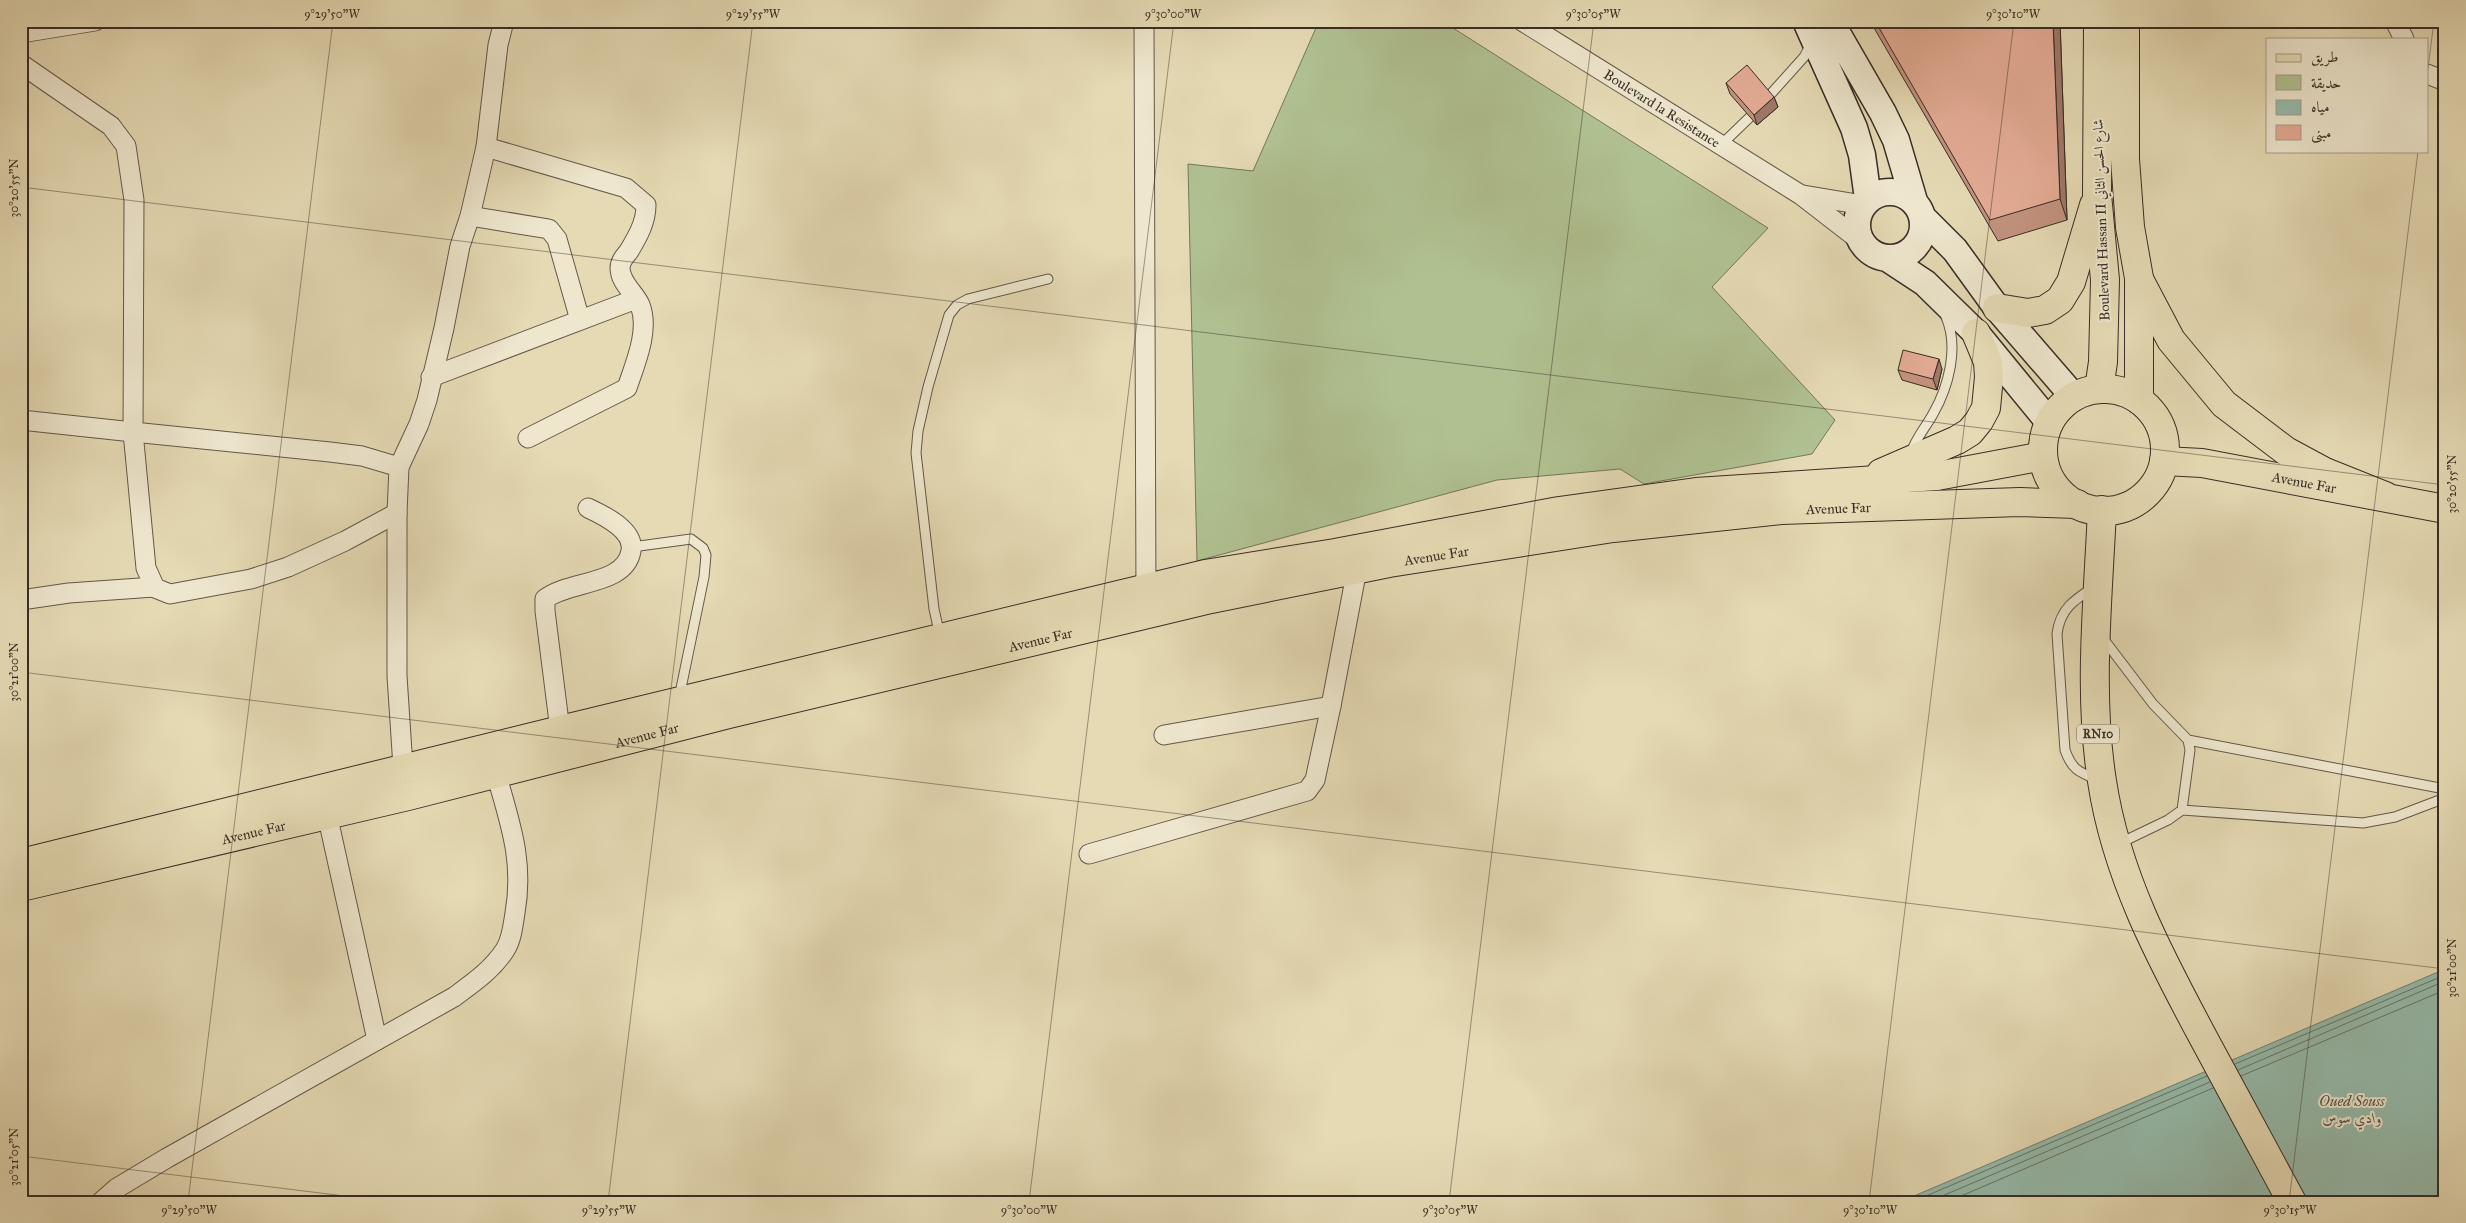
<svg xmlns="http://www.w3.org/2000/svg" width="2466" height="1223" font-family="'IM FELL Great Primer',Amiri,serif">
	<rect width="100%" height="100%" fill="#e5dab4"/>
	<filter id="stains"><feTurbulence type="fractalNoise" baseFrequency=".004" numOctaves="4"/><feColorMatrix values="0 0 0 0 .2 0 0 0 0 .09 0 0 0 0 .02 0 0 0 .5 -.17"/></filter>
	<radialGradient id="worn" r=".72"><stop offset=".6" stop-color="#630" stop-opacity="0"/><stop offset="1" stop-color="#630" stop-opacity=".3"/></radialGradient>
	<path fill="#b0c191" stroke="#74775b" d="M1319,21h123l326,207 -56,59 123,133 -23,34 -168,30 -24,-15 -123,11 -300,81 -9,-397 65,7z"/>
	<path fill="#96bbab" stroke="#708275" d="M2445,969v233h-545z"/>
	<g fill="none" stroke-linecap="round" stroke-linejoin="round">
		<path stroke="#677468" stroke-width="1" d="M2235,1064l210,-89
			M2238,1070l207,-89
			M2241,1076l204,-86
			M1912,1202l295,-126
			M1928,1202l282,-120
			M1947,1202l266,-114"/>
		<defs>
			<path id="service" d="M1769,96l35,-39 7,-13
				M1721,145l29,-28
				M1910,455c7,-19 14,-25 23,-41 16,-28 26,-67 13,-97
				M632,547l59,-8 12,9 3,7 -2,22 -25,121
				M2094,587c-20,13 -34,22 -37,47l8,116c7,20 14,22 33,30
				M940,636l-6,-27 -18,-156 2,-22 10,-44 21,-72 8,-10 11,-6 80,-20
				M2102,637l51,67 35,36 2,10 -8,60
				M2188,740l257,49
				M2118,844l50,-24 14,-10 181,13 32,-6 50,-19"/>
			<g id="minor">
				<path d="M1144,21l2,579"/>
				<path id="s1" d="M1522,21l279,174 62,48"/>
				<path d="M2395,21l9,18"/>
				<path d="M21,33l74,-12"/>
				<path d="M21,64l90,62 15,20 8,54 -1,232 197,20 32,4 37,11 -2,46v163l6,91"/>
				<path d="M2427,74l18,7"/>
				<path d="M486,147l140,41 20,17c0,17 -8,31 -17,46 -4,5 -9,10 -9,17 0,15 15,25 20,37 10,25 -5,59 -13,83l-99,50"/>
				<path d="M1803,195l60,10"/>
				<path d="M470,216l79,13 8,10 23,81"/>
				<path d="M431,377l205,-78"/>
				<path d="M21,420l112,12 13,136 9,20 15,6 81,-15 37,-12 57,-26 52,-28"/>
				<path d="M399,467l20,-43 8,-24 17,-72 16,-82 10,-30 16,-69 12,-102 6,-24"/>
				<path d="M21,600l48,-7 85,-6"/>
				<path d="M560,730l-15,-119v-12c24,-19 80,-13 86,-48 4,-21 -28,-36 -43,-43"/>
				<path d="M1164,735l167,-29"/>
				<path d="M325,805l52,235"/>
				<path d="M1089,854l218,-63 8,-11 16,-74 26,-137"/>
				<path d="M101,1202l16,-14 50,-30 287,-161c19,-14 38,-27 51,-47 7,-11 8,-25 10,-37 10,-57 -8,-97 -22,-151"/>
			</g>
			<path id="secondary" d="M1806,21l48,107 8,27 6,44
				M1830,21l53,92 13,27 18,61
				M1857 225a33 33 0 1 1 66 0a33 33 0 1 1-66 0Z
				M1923,218l32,32 42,58 77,89
				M1887,258l38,25 51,50 73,89"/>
			<g id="primary">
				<path d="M2098,21l-1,173 8,86 -2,82 -4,27"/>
				<path d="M2125,21v138l5,68 9,51v122"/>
				<path d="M2141,283l30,57 53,64 62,47 39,21 60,24"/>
				<path d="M1997,308l31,5 17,-3 15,-10 11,-18 23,-77"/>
				<circle cx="2104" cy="450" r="61"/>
				<path id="s2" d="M2164,461l38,2 243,46"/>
				<path d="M1881,473l76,-33 13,-8 9,-11 7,-13 3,-31 -1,-15 -12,-29"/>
				<path d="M2102,510c-4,90 -14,183 0,271 14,94 58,176 102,258 29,54 59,109 88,163"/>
				<path d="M21,863l539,-133 645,-156 130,-21 224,-42 137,-19 241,-16 106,-20"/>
				<path id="s3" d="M21,887l387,-91 321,-82 482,-115 178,-36 224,-35 168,-18 239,-8 57,2"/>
			</g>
		</defs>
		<use href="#service" stroke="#635849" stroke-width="11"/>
		<use href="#minor" stroke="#635849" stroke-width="21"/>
		<use href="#secondary" stroke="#382d25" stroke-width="29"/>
		<use href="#primary" stroke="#382d25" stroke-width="30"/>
		<use href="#service" stroke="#eee7ce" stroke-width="9"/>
		<use href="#minor" stroke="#eee7ce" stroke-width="19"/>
		<use href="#secondary" stroke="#eee7ce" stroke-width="26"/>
		<use href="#primary" stroke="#e5dab4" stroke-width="28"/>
	</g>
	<path fill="#c3937f" stroke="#382d25" d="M1870,21h190l7,199 -69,21z
		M1726,83l48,14 4,10 -21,18 -27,-31z
		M1942,369l-5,21 -35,-10 -4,-10z"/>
	<path fill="#9f7868" stroke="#382d25" d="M2053,21h7l7,199 -7,-21z
		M1774,97l4,10 -21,18 -3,-10z
		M1939,359l3,10 -5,21 -4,-11z"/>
	<path fill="#e3ab94" stroke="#382d25" d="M1875,21h178l7,178 -70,21z
		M1747,65l27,32 -20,18 -28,-32z
		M1903,350l36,9 -6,20 -35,-9z"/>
	<path fill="none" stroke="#382d25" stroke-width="1" stroke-opacity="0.45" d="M2427,76l7,-55M21,187l2424,298M21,672l2424,297M21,1156l372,46M188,1202l145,-1181M608,1202l145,-1181M1029,1202l145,-1181M1449,1202l145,-1181M1869,1202l145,-1181M2289,1202l129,-1051"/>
	<g text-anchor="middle" stroke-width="4" stroke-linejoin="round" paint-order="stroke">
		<rect fill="#eee7ce" stroke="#6f6558" stroke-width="1" x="2077" y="724.5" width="42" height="19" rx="4"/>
		<g font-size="12" font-weight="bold" fill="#382d25">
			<text x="2098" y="738">RN10</text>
		</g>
		<g font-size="14" fill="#382d25" stroke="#eee7ce">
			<text dy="5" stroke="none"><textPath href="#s1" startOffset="165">Boulevard la Resistance</textPath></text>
			<text transform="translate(2101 220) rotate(-92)" y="5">Boulevard Hassan II شارع الحسن الثاني</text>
			<text dy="5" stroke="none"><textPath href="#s2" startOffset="142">Avenue Far</textPath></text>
			<text dy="5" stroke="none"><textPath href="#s3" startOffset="1859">Avenue Far</textPath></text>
			<text dy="5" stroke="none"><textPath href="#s3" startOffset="1454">Avenue Far</textPath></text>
			<text dy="5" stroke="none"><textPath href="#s3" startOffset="1049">Avenue Far</textPath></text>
			<text dy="5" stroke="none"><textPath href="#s3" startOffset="644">Avenue Far</textPath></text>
			<text dy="5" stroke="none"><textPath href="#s3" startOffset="239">Avenue Far</textPath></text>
		</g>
		<g font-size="15" font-style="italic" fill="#505046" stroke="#eee7ce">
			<text x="2352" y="1106">Oued Souss<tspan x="2352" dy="17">وادي سوس</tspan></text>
		</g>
	</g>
	<rect width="2466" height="1223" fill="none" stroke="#e5dab4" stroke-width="55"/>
	<rect x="2266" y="38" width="162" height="115" fill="#eee7ce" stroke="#a59d8a"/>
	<rect x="2276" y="54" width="25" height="8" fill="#e5dab4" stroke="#a59d8a"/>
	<text x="2311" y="62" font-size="15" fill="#382d25">طريق</text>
	<rect x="2276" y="75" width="25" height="15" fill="#b0c191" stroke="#a59d8a"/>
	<text x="2311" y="88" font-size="15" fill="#382d25">حديقة</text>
	<rect x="2276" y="100" width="25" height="15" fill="#96bbab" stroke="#a59d8a"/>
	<text x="2311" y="112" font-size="15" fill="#382d25">مياه</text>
	<rect x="2276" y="125" width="25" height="15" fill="#e3ab94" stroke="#a59d8a"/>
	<text x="2311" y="138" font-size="15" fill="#382d25">مبنى</text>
	<rect x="28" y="28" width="2410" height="1168" fill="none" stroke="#382d25" stroke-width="2"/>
	<g font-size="12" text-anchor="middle" fill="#382d25">
		<text x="332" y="18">9°29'50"W</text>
		<text x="753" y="18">9°29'55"W</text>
		<text x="1173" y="18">9°30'00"W</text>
		<text x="1593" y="18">9°30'05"W</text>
		<text x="2013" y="18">9°30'10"W</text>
		<text transform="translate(14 188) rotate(-90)" y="4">30°20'55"N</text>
		<text transform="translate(2452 484) rotate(-90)" y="4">30°20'55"N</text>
		<text transform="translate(14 672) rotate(-90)" y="4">30°21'00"N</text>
		<text transform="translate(2452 968) rotate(-90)" y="4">30°21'00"N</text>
		<text transform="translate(14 1157) rotate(-90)" y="4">30°21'05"N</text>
		<text x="189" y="1214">9°29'50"W</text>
		<text x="609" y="1214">9°29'55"W</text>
		<text x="1029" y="1214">9°30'00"W</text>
		<text x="1450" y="1214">9°30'05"W</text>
		<text x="1870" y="1214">9°30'10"W</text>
		<text x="2290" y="1214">9°30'15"W</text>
	</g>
	<rect width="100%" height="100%" filter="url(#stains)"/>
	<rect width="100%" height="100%" fill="url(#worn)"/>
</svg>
